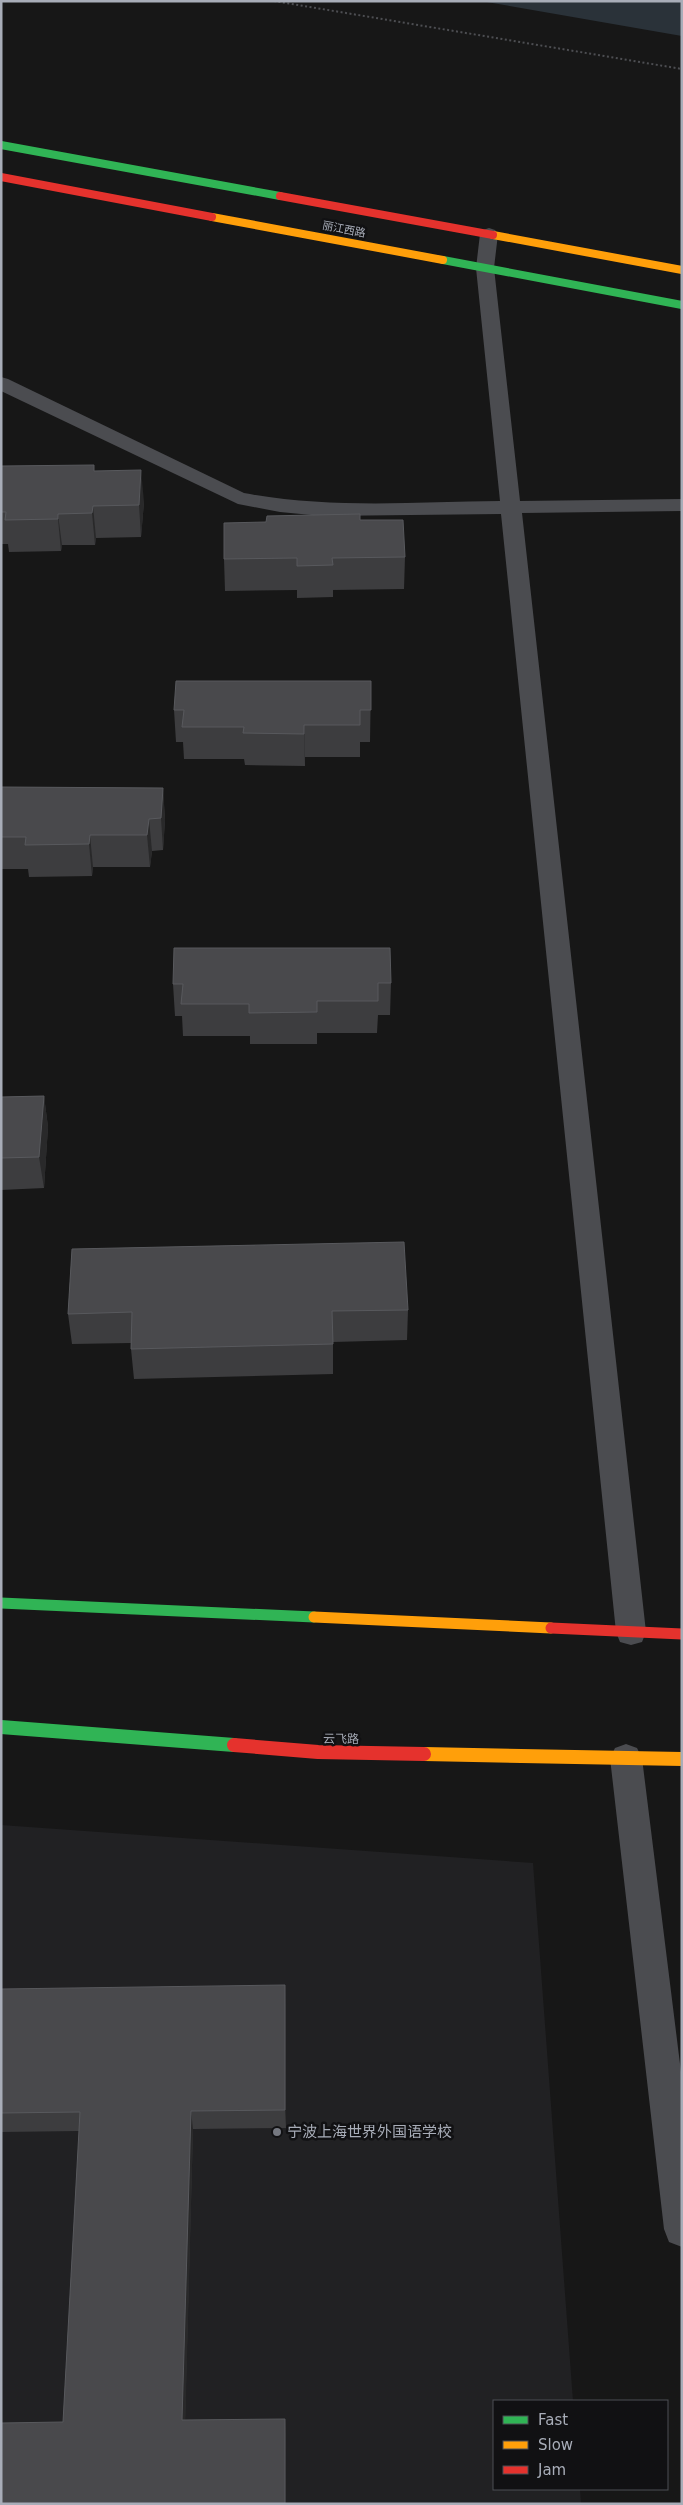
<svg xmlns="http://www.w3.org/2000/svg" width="683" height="2505" font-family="'DejaVu Sans','Noto Sans SC',sans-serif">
	<rect width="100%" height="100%" fill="#171717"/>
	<path fill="#212123" d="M1,1825l532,38 40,538h-79v88h86l1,15h-580z"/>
	<path fill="#2a3239" d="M481,1h201v35z"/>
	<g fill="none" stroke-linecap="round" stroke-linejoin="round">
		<path stroke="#4d4e52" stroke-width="2" stroke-dasharray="2 2.5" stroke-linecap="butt" d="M274,1l408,68"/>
		<path fill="#4b4c50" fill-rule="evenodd" d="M489,228l6,2 3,4 -4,34 26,233 162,-2v12l-160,2 124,1119 -4,10 -11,3 -11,-3 -4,-10 -115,-1118 -179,2 -42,-4 -42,-8 -237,-113v-14l7,2 236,114c84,16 170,9 256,8l-24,-233 4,-34 3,-4z
			M626,1744l11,4 5,10 40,322v167l-13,-5 -5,-13 -54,-471 5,-10z"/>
		<path stroke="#30b455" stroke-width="8" d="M1,145l279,51
			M443,260l239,45"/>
		<path stroke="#30b455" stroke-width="11" d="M1,1603l313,14"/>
		<path stroke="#30b455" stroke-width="14" d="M1,1727l233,18"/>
		<path stroke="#ff9f0a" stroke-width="8" d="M212,217l231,43
			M493,235l189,35"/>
		<path stroke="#ff9f0a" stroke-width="11" d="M314,1617l237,11"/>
		<path stroke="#ff9f0a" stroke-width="14" d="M424,1754l258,5"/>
		<path stroke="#e5322d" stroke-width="8" d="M1,177l211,40
			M280,196l213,39"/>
		<path stroke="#e5322d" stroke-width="11" d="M551,1628l131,6"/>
		<path stroke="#e5322d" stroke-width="14" d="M234,1745l84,7 106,2"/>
	</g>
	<path fill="#3d3d3f" d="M1,466l94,5 49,31 -3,35 -45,1 -1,7h-33l-1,6 -52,1 -1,-8h-7z
		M360,520l45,37 -1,32 -71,1v7l-36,1v-8l-72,1 -1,-32z
		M371,681l-1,61h-10v15h-55v9l-60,-1 -1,-6h-60l-1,-17h-7l-2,-32z
		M1,787l162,1 2,32 -2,30 -11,1 -2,16h-57l-1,9 -63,1 -1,-8h-27z
		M391,983l-1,32h-12l-1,18h-60v11h-67v-8h-67l-1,-20h-7l-2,-32z
		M44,1096l4,31 -4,61 -43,2v-93z
		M72,1249l336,61 -1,30 -74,2v32l-199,5 -3,-30v-6l-59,1 -4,-30z
		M1,1989l285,16v123l-93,1 -8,291 101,14 -223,-12 16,-291 -78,1z"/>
	<path fill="#29292a" d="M141,470l3,32 -3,35 -2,-32z
		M93,506l3,32 -1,7 -3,-32z
		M58,514l4,31 -1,6 -3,-32z
		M304,725l1,32v9l-1,-32z
		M163,788l2,32 -2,30 -2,-32z
		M149,819l3,32 -2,16 -3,-32z
		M90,835l3,32 -1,9 -3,-32z
		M44,1096l4,31 -4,61 -5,-31z
		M285,1985l1,20v123l-1,-18z
		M191,2111l2,18 -8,306 -3,-15z
		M285,2419l1,15v70h-1z"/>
	<path fill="#49494c" stroke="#58595d" d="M94,465v6l47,-1 -2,35 -46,1 -1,7 -34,1v5l-53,1 1,-8h-5v-46z
		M360,514v6h43l2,37 -73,1 1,7 -36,1v-8l-73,1v-36l42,-1 1,-6z
		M176,681h195v29h-11v15h-56v9l-61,-1 1,-6h-62l2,-17h-10z
		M1,787l162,1 -2,30 -12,1 -2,16h-57l-1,9 -64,1 1,-8h-25z
		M174,948h216l1,35h-13v18h-61v11l-68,1v-9h-68l2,-20h-10z
		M44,1096l-5,61 -38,1v-61z
		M404,1242l4,68 -76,1 1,33 -202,5 1,-37 -64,2 4,-65z
		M285,1985v125l-94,1 -9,309 103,-1v85h-284v-81l62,-1 17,-310 -79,1v-124z"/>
	<circle fill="#757880" stroke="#111113" stroke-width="2" cx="277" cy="2132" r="5"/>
	<g text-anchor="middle" stroke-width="5" stroke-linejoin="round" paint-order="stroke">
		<g font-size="11" fill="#a8adb8" stroke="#111113">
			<text transform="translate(344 229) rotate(11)" y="4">丽江西路</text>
		</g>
		<g font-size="12" fill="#a8adb8" stroke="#111113">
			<text transform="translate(341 1739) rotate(1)" y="4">云飞路</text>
		</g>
		<g font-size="15" fill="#a8adb8" stroke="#111113" text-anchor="start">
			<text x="287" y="2137">宁波上海世界外国语学校</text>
		</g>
	</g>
	<rect width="683" height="2505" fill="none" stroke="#a8adb8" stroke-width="5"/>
	<rect x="493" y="2400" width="175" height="90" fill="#111113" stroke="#4d4f55"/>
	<rect x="503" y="2416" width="25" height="8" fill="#30b455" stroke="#4d4f55"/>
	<text x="538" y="2425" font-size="15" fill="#a8adb8">Fast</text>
	<rect x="503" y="2441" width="25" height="8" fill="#ff9f0a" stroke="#4d4f55"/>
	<text x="538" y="2450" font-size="15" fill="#a8adb8">Slow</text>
	<rect x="503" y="2466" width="25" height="8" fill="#e5322d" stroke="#4d4f55"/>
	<text x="538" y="2475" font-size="15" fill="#a8adb8">Jam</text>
</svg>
